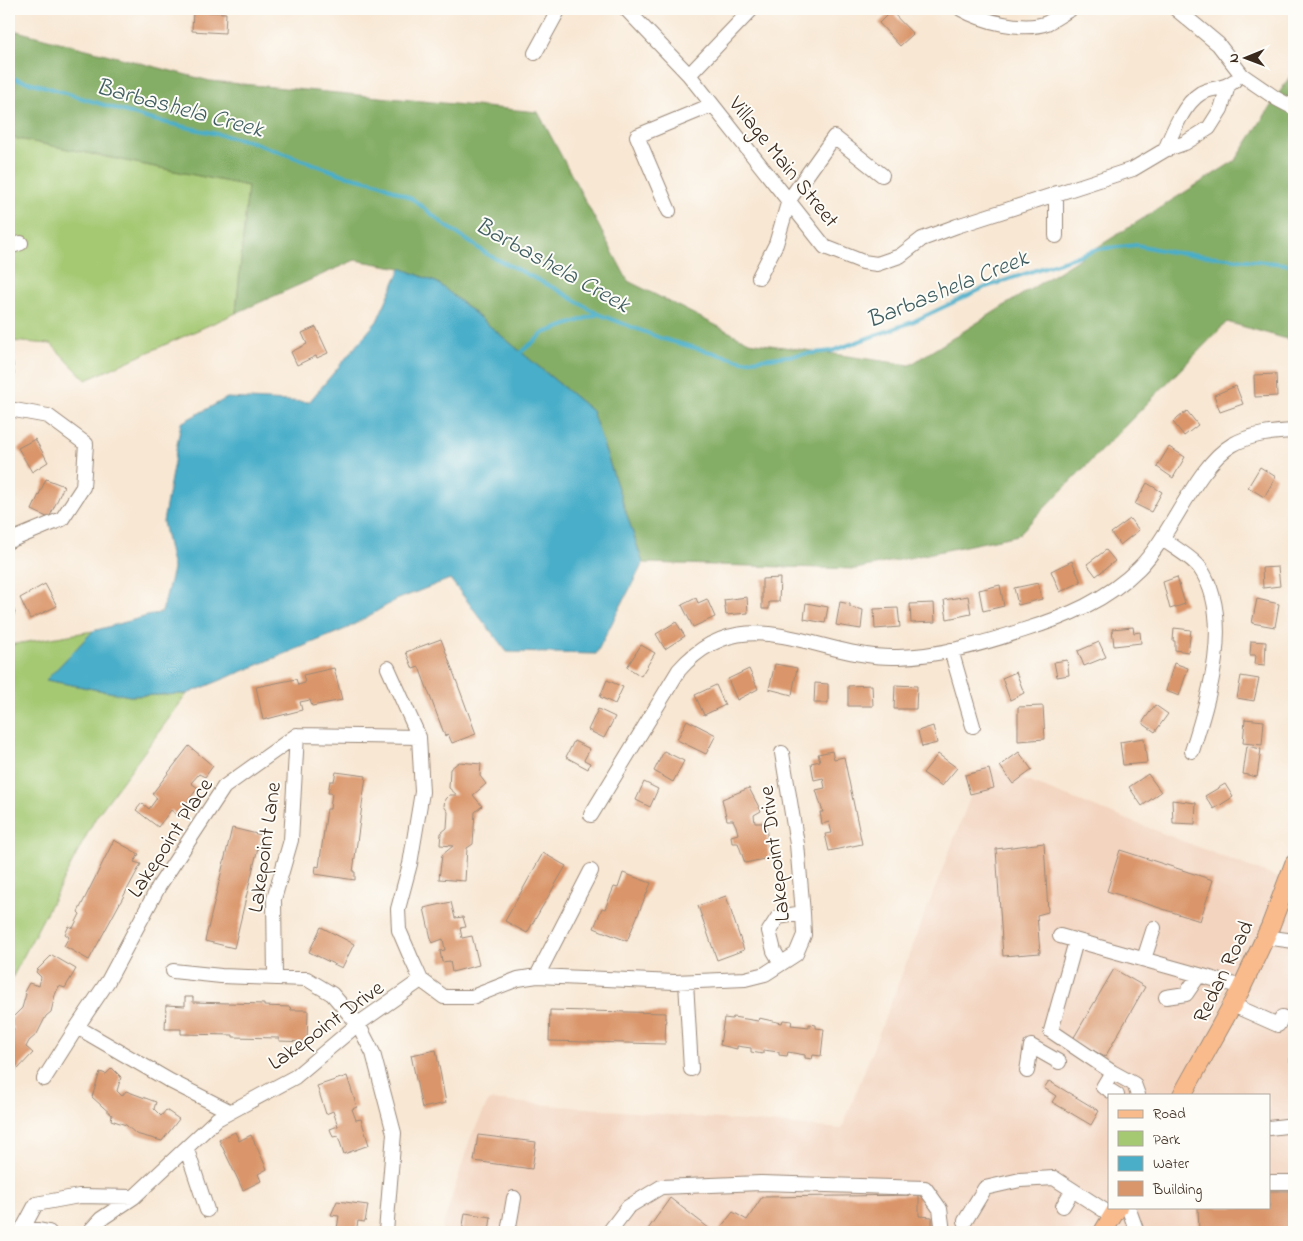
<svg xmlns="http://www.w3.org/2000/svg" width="1303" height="1241" font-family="'Indie Flower',sans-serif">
	<rect width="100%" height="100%" fill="#fdfcf7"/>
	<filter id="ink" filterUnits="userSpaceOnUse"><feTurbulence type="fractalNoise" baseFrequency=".02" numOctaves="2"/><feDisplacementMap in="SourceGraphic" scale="10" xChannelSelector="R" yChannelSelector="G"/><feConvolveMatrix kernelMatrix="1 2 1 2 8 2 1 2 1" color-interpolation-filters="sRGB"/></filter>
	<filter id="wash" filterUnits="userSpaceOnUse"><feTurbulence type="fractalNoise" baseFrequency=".0096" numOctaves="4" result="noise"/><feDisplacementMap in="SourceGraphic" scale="20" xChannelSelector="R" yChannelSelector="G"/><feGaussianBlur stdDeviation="1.12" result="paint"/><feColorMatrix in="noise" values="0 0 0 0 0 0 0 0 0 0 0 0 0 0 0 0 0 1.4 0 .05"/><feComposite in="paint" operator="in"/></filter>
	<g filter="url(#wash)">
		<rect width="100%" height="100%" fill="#f8e7d3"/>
		<path fill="#f3d4bf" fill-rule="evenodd" d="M983,764l311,120v348h-853l29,-93 19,-39 353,29zM1109,1095h160v112h-160z"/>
		<path fill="#a5c973" stroke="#707a48" d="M9,137l239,49 -12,127 -150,67 -35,-36 -42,-3z
			M93,631l-46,49 83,16 57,-2 -91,123 -87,167v-339z"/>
		<path fill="#84ad65" stroke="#606c42" d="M9,29l201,52 328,31 90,169 121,61 161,23 326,-205 58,-90v271l-67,-19 -209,213 -162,34 -213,-6 -51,-152 -154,-128 -37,-15 -46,-8 -119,53 12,-127 -239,-49z"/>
		<path fill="#4aaec9" stroke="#426c74" d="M401,268l37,15 154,128 51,152 -47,91 -89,-2 -57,-73 -54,21 -48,28 -161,66 -57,2 -84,-16 47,-49 69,-19 11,-43 -10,-47 18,-99 46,-25 82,4 68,-81z"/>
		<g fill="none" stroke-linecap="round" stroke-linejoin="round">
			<path stroke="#4aaec9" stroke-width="4" d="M9,77l34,9 106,33 100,22 95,34 35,8 35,17 31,25 42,29 71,36 40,24 65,25 80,22 89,-10 80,-29 74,-35 112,-38 39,-4 33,7 124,13
				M520,353l24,-20 54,-19"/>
		</g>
		<g id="blocks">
			<path fill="#da966b" d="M193,11l33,2 -1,20 -33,-2z
				M891,11l22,23 -13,12 -21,-23z
				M316,327l12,26 -11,5 -1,-2 -19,9 -6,-13 16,-8 -5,-11z
				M9,356h3l2,18h-5z
				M1276,374l1,22 -22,1 -1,-22z
				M1236,386l7,18 -23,8 -6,-17z
				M1187,411l11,14 -14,11 -11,-14z
				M35,439l13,23 -16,10 -14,-24z
				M1169,447l16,10 -12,21 -16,-11z
				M1260,467l16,10 -12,20 -16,-10z
				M46,479l18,7 -15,32 -17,-8z
				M1147,483l15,9 -11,20 -16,-8z
				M1130,519l9,11 -19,15 -9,-12z
				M1106,550l9,11 -19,15 -9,-12z
				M1072,561l9,21 -21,10 -9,-21z
				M1278,567l2,19 -17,2 -1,-20z
				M1177,577l8,27 -15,5 -7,-27z
				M780,578l-1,24h-10v7h-7v-30z
				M1038,583l4,16 -24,6 -4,-17z
				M45,584l12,22 -27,13 -10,-21z
				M1000,585l4,21 -21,5 -4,-21z
				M968,596l3,18 -24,5 -3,-19z
				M747,597l1,16 -22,2 -2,-15z
				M9,598l6,15 -6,3z
				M696,598l2,5 9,-4 8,18 -22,10 -11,-22z
				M1257,599l22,5 -4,23 -23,-4z
				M840,602l10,2v3l13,3 -2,19 -25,-4z
				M806,603l22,4 -3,16 -21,-4z
				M934,603l1,19 -24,1 -1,-19z
				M898,608l2,19 -25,2 -1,-20z
				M676,622l9,14 -20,13 -9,-15z
				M1133,627l1,6 6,-1 1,11 -27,3 -2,-17z
				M1174,628l17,2 -3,22 -13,-2v-9h-2z
				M441,639l35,95 -24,9 -4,-9 -3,2 -26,-69 -6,2 -7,-17z
				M1251,641l15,1 -1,23 -10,-1 1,-9h-6z
				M1099,642l7,15 -22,9 -6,-15z
				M641,645l14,8 -14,23 -14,-9z
				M1067,660l2,15 -12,2 -3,-15z
				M1174,663l14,5 -9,28 -13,-5z
				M775,664l22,4 -5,27 -23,-6z
				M334,668l8,32 -30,6 -2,-6 -10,2 2,8 -39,10 -7,-33 40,-8 2,6 7,-2 -2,-8z
				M749,669l9,20 -21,11 -9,-21z
				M1016,672l8,21 -14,7 -8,-22z
				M1241,676l18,3 -5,22 -17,-3z
				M607,680l16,7 -8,17 -15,-7z
				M815,683l13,1v19h-14z
				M716,685l9,20 -21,10 -9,-20z
				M872,685l1,21h-25v-20z
				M895,685l22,1 -1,23h-22z
				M1155,705l13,9 -13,18 -13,-9z
				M1043,706l2,33 -27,2v-34z
				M598,709l17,8 -11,21 -16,-8z
				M1245,719l19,2 -2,24 -19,-2z
				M687,720l29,15 -10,19 -29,-14z
				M933,726l4,17 -15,4 -4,-16z
				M1144,738l3,25 -24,2 -3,-23z
				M574,741l16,8 -6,11 6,3 -2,6 -22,-12z
				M189,746l24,20 -8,11 -6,-3 -8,9 7,5 -21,27 -6,-5 -13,17 -22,-17 6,-7 7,6 8,-11 -5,-4z
				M1247,746l14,3 -4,28 -14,-3z
				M664,751l20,10 -11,21 -19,-11z
				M832,751l2,8 10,-2 18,87 -33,7 -4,-17 7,-1 -3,-11 -7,2 -2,-12h3l-7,-22 9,-2 -2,-10 -9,2 -3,-17 9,-2 -2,-7z
				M1019,752l13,18 -19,14 -13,-18z
				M938,754l19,14 -15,18 -19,-13z
				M459,762l22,2 -1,12 6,8 -13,11 9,11 -7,6 -2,32 -6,4 -2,33 -26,-2 3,-24 11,-9 -13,-1 1,-12 6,-5 1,-16 -4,-6 1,-7 4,-4h8l-8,-7 1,-19z
				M989,769l5,19 -24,6 -5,-19z
				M336,772l30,4 -13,96h2v8l-40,-6 1,-8 3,1 8,-58h3l2,-16h-4l2,-12h4z
				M1148,774l13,18 -19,14 -13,-19z
				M644,782l14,7 -8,18 -14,-7z
				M1225,784l8,13 -19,12 -9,-13z
				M749,788l12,23 -7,4 1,8h11l3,35 -24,5 -7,-20h-6l-1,-7 7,-2 -2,-8 -3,-6h-6l-5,-21z
				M1172,800l24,3 -1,21 -22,-1z
				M232,828l29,7 -27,113 -29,-7z
				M114,840l25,14 -5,8 7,2 -52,96 -25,-14 5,-9 -4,-3 4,-8 4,2 7,-14 -2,-2z
				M1044,843l4,69 -11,3 3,38 -37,3 -7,-107z
				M1120,850l93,30 -13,41 -93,-30z
				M543,853l23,13 -39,67 -22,-12z
				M623,873l28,10 -24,58 -33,-13 8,-20 3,1 9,-22 4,1z
				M726,896l18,54 -27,10 -19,-54z
				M451,902l4,16 8,-1 3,10 -6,1 2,10 10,-2 7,29 -27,7 -2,-11 -8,1 -2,-11 5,-1 -2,-11 -11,4 -8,-35z
				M321,927l33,17 -12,24 -33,-16z
				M52,955l24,14 -11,19 -6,-2 -4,9 -4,17 -5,4 -9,18 -8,7 -3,6 7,6 -16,17 -8,-4v-29l5,-8 -5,-8 13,-13 4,-14 -2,-2 5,-9 10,3 2,-9 -5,-5 1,-2z
				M1114,969l31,18 -40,70 -32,-18z
				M185,997h8v5l71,2v2l26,1 1,3h17l-1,32 -28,-1v-3l-46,-1v-2l-52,-1v-5h-16l1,-24 19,1z
				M550,1010l116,3 -1,31 -116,-3z
				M733,1017l25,4 1,-3 23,5 1,-3 9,1 -1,4 18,2v-3l7,1v3l8,1 -3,27 -8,-1 -1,4 -7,-1v-3l-17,-3 -1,4 -8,-1v-3l-16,-2v4l-12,-2v-4l-14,-2v3l-17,-4 4,-27 8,1z
				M1290,1038h4v24h-4z
				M436,1050l10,53 -24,5 -11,-53z
				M112,1068l9,9 -4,14 5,5 4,-5 30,11 -2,7 7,7 5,-6 13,9 -17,22 -26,-7 -10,-9 -15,-5 1,-5 -20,-18 8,-25 6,2z
				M347,1076l10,31 -5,2 4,11 5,-1 8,26 -25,9 -6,-18 -5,1 -3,-8 8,-3 -5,-15 -7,3 -9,-28z
				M1049,1081l50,30 -8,14 -39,-23 4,-6 -12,-8z
				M235,1132l4,9 12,-6 16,34 -9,5 3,7 -18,9 -24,-50z
				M478,1135l58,7 -4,27 -58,-8z
				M1269,1191h25v41h-95l-1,-25h71z
				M919,1195v21l13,1v15h-215l16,-20 14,8 15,-23z
				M670,1198l44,34h-68z
				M337,1201l31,4 -3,17 -7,-1 -2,11h-29l1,-4 9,1 2,-13 -8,-1z
				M465,1213l26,4 -2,15h-27z"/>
		</g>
	</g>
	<g filter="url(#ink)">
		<use href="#blocks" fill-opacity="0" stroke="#9a8878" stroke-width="1"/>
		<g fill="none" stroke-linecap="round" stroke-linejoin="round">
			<defs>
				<path id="minor" d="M626,9l63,66 136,172 38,15 14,2 23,-8 22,-17 35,-13 176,-57 32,-19 20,-7 24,-15 12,-19 7,-23
					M961,9c21,12 62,23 86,14 8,-4 16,-10 24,-14
					M1176,9l42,35 24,31 35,24 17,9
					M535,53l24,-44
					M689,75l63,-66
					M1165,150c7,-17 19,-47 36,-57 11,-6 23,-3 33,-12
					M1056,193v43
					M669,211l-32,-75 75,-31
					M9,247l12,-4
					M759,277l17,-33 13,-44 45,-63 48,38
					M9,409l39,7 38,28 -3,43 -21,32 -53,22
					M1163,539c11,9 29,18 37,29 34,50 9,130 -8,183
					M951,650l22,76
					M388,668l31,69
					M591,815l88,-145c67,-76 139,-10 219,-13 43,-1 86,-14 126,-27 42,-13 83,-30 115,-62 33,-33 57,-102 93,-123 19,-11 41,-13 62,-14
					M1060,936l182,51
					M1265,937l29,4
					M1076,941l-25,90 61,41
					M1144,959l10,-31
					M781,963l-7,-12 -5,-20 9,-14 25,-4
					M173,971l48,5 86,3 25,15 26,30 15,29 21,80 -8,99
					M537,976l54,-105
					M275,978l-1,-79 17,-59 6,-105
					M686,982l5,87
					M1166,997l20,-3 13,-19
					M1233,1005l45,20 4,-8
					M1027,1071l4,-25 28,16
					M44,1079l33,-52
					M1103,1087l9,-15 22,12 4,11
					M1109,1090l8,5
					M229,1111l-59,-30 -93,-54 31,-46 51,-95 65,-99 73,-52 122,2 3,55 -12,72 -12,45 1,21 12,28 10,22 23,17h28l46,-18 19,-3 138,6 70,-3 20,-5 31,-20 8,-19 -1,-22 -6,-69 -15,-91
					M1269,1128l25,-3
					M187,1150l20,60
					M1269,1182h25
					M1063,1206l9,-15
					M1128,1207l9,25
					M965,1221l20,-33 35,-8 34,-2 59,38
					M23,1227l26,5
					M21,1232l15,-28 43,-8 55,1
					M89,1232l12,-13 33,-22 83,-78 78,-42 63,-53 63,-44
					M508,1232l6,-34
					M609,1232l19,-25 33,-20 100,-4 164,5 15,21 3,23"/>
				<path id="major" d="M1182,1095l58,-104 30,-64 24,-63
					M1103,1232l15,-25"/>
			</defs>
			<use href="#minor" stroke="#9a8878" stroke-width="16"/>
			<use href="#major" stroke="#9a8878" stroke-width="20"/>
			<use href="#minor" stroke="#fff" stroke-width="14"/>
			<use href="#major" stroke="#fabb8c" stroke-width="18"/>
		</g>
	</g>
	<g text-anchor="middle" stroke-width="4" stroke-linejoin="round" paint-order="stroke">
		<g font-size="22" fill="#3b2a1e" stroke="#fdfcf7">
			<text transform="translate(785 161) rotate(51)" y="8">Village Main Street</text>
			<text transform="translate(169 837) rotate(-57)" y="8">Lakepoint Place</text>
			<text transform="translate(263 847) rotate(-82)" y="8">Lakepoint Lane</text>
			<text transform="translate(773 854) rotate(-97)" y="8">Lakepoint Drive</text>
			<text transform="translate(1222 971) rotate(-64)" y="8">Redan Road</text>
			<text transform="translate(325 1024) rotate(-36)" y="8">Lakepoint Drive</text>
		</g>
		<g font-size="24" font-style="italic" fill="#415f62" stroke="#fdfcf7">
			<text transform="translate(180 107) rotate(15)" y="8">Barbashela Creek</text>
			<text transform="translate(553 264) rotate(29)" y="8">Barbashela Creek</text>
			<text transform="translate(947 288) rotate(-22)" y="8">Barbashela Creek</text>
		</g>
	</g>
	<rect width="1303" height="1241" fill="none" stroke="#fdfcf7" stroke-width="30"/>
	<rect x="1108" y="1094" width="162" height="115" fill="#fdfcf7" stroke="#afa8a0"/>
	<rect x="1118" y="1110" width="25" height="8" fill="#fabb8c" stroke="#afa8a0"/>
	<text x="1153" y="1118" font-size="15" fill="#3b2a1e">Road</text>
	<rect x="1118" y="1131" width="25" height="15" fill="#a5c973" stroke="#afa8a0"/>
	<text x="1153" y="1144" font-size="15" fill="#3b2a1e">Park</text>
	<rect x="1118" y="1156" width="25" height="15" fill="#4aaec9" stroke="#afa8a0"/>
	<text x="1153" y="1168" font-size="15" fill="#3b2a1e">Water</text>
	<rect x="1118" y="1181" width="25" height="15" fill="#da966b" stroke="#afa8a0"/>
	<text x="1153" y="1194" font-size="15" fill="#3b2a1e">Building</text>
	<g transform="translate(1246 58) rotate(269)" stroke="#fdfcf7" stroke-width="4" paint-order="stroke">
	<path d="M0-4L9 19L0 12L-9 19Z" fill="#3b2a1e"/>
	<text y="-8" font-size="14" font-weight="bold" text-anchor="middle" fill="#3b2a1e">N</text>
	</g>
</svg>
